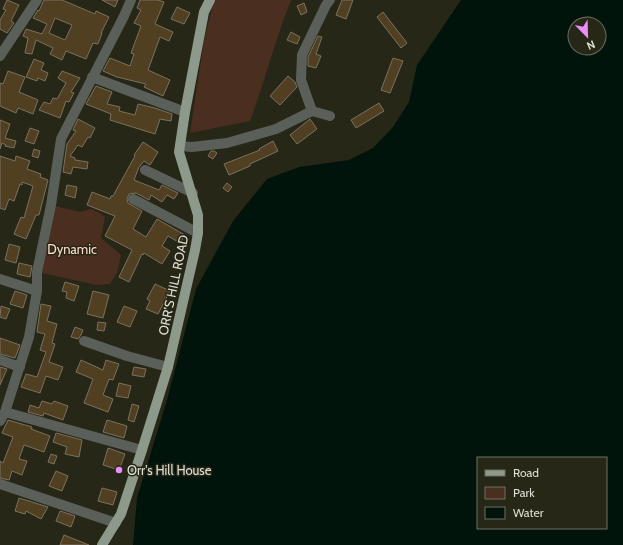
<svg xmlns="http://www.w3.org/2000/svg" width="623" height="545" font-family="Cabin,sans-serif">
	<rect width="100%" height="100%" fill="#272717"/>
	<path fill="#4a2e1f" d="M214,0h77c-16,40 -26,81 -41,121l-60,12 14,-92z
		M51,205l29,7 11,-3 9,4 5,4 -4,21 20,17 -4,18 -7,11 -13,1 -60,-13z"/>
	<path fill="#00140c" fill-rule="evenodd" d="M461,0h162v545h-490l4,-47 30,-98 29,-111 37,-68 34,-42 32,-12 50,-7 24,-12 20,-21 16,-25 8,-37zM575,24h24v24h-24zM478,458h128v70h-128z"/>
	<path fill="#503f21" stroke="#7b7160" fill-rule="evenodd" d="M7,0l12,5 -8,16 3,2 -7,10 -7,-4v-9l6,-10 -3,-1z
		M44,0h18l33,14 1,-3 13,6 -8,16h1l-4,11 -5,-1 -7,16 -20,-8 -4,9 -12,-6 3,-6 -17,-8 -4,14 -7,-1 3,-15 -5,-2 3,-7 16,5 5,-10 -14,-6 5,-8 1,1zM55,18l17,7 -7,15 -16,-7z
		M102,0h16l-3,7z
		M140,0h18l6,2 -9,22 18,8 -4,9 -9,-4 -12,33 22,10 -7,16 -19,-9 2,-3 -29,-7 -14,-6 7,-13 20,8 4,-12 -3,-1 10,-27 -7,-3 7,-13 -4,-2z
		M342,0h11l-7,19 -10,-4z
		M304,3l3,9 -6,3 -4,-9z
		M177,7l13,6 -6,11 -13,-5z
		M383,12l24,31 -6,5 -24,-31z
		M291,32l9,5 -3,7 -10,-4z
		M318,36l4,1 -6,17 5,2 -5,12 -8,-2v-9z
		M393,58l10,3 -13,32 -9,-3z
		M34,59l10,4 -3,7 7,3 -3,8 -7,-3 -1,3 -11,-4z
		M8,71l17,6 -6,15 19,8 -5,14 -15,-6 -2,5 -16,-7v-23l3,1z
		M62,71l18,7 -9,14 3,1 -5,9 -3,-1 -6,17 -21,-8 5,-8 6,2 3,-6 4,1 9,-16 -8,-5z
		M288,76l7,6 2,5 -17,18 -10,-9z
		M96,86l16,6 -5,12 13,3 -1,4 16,4 3,-11 17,4 17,6 -1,7 -11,-2 -5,15 -45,-14 1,-6 -25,-10z
		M379,103l5,8 -28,17 -5,-8z
		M78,119l17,9 -5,10 -2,-1 -6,10 -4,-2 -8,11 5,2v2l13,2 -1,7 -14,-2 -2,7 -8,-2 4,-28 9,-13 -3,-1z
		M310,119l7,10 -20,15 -7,-9z
		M0,120l10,4 -5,14 11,3 -2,7 -9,-2 1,-1 -4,-2 -2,6z
		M30,128l9,3 -5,13 -9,-3z
		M273,141l5,10 -28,13v2l-21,9 -5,-11 36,-14 -1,-1z
		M143,142l15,10 -8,13 -6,-4 -5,6 -5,13 25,10 3,-5 16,8 -4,6 -7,-4 -5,7 -11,-7 -2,5 -13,-7 -7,1 -2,5 1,4 14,8 -9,18 13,8 11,-18 28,16 -5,8 -12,-7 -6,10 8,5 -8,13 -18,-11 -1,2 -1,-1 -13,28 -10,-5 13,-27 -27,-14 10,-20 -28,-11 5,-13 18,7 1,-3h2l22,-40 -1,-1z
		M34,149l6,2 -2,7 -6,-2z
		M211,151h3l3,2 -4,6 -5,-3z
		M0,156l15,5 1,-5 14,5 -3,8 14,5 -1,3 8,3 -9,35h-3l-10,24 -12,-5 7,-17 3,1 9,-32 -11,-4v3l-2,-1 -6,17 -5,-2 -4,11 -5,-2z
		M227,183l5,4 -4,5 -5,-4z
		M67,185l10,2 -2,11 -10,-3z
		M9,244l11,3 -4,16 -11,-3z
		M19,263l13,3 -2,11 -13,-3z
		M65,282l14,4 -5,15 -8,-3 1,-6 -5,-1z
		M155,284l15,7 -12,23 -12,-5 4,-8 -3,-2z
		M15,291l12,4 -4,13 -13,-4z
		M93,291l16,4 -6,23 -16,-4z
		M41,304l10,2 -4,15 10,3 -5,19 3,1 -6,18 14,5 -5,13 -12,-4 -6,17 -19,-6 5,-13 11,3 9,-25 -6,-2 5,-16 -8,-2z
		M1,306l9,3 -4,10 -6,-2z
		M124,306l13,5 -7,16 -13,-5z
		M98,322l8,1 -2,8 -7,-1z
		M75,327l8,3 -2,5 -3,4 -7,-2z
		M0,338l20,7 -5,13 -15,-4z
		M81,360l22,10 3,-10 13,4 -6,16 -4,-1 -6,16 10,4 -5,13 -24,-9 9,-24 -17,-7z
		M0,367l7,2 -7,16z
		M134,367l12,2 -2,8 -12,-2z
		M119,383l12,3 -3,12 -12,-2z
		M42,401l10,3 2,-3 14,5 -5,14 -19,-7 -1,3 -15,-4 2,-7 9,3z
		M132,404l7,2 -5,16 -6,-2z
		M8,420l24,7 -1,2 19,7 -6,16 -20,-7 -5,14 8,2 -5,14 -10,-4 -3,9 -9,-2v-17l3,2 10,-26 -11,-4z
		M107,420l20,6 -3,12 -21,-6z
		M56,433l26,7 -3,17 -14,-3 2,-7 -14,-5z
		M108,448l17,6 -6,16 -16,-5z
		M51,454l6,2 -3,8 -6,-2z
		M56,471l12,5 -6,15 -13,-5z
		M102,488l15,4 -4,13 -15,-4z
		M19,498l29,9 -7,12 -15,-8 -1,3 -10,-3z
		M60,511l15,5 -4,11 -15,-6z
		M64,535l25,10h-29z"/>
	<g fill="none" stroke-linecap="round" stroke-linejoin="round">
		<path stroke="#5a5f59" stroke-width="10" d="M0,56l37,-56
			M92,77l93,35
			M312,111l-11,-31 1,-25 24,-50 4,-5
			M180,146l12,1 35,-4 49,-14 36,-18 18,5
			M145,170l48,23
			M133,199l65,34
			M0,279l37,12
			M84,341l43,15 41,11
			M0,360l20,7
			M5,412l137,38
			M0,421l5,-9 24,-75 8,-46v-19l14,-67 10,-66 63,-123 7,-16
			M0,484l116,39"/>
		<path stroke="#8d998b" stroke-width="10" d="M102,545l19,-31 21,-64 26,-83 27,-117 3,-17v-18l-19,-63 6,-40 19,-100 6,-12"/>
	</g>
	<circle fill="#ea8dfd" stroke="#272717" stroke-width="1.5" cx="119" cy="470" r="4"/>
	<g text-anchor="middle" stroke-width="3" stroke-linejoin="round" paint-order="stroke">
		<g font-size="13" fill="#fedac7" stroke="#272717">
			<text x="72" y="254">Dynamic</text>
		</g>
		<g font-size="13" fill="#ddded3" stroke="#272717">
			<text transform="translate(173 285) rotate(-78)" y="5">ORR’S HILL ROAD</text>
		</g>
		<g font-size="13" fill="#ddded3" stroke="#272717" text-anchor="start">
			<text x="127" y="475">Orr's Hill House</text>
		</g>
	</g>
	<rect x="477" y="457" width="130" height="72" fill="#272717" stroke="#707062"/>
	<rect x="485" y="470" width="20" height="6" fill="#8d998b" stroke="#707062"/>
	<text x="513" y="477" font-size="12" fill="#ddded3">Road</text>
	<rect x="485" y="487" width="20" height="12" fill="#4a2e1f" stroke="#707062"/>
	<text x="513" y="497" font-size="12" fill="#ddded3">Park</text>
	<rect x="485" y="507" width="20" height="12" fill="#00140c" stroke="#707062"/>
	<text x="513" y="517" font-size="12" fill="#ddded3">Water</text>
	<g transform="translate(587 36) rotate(157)"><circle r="19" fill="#272717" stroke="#707062"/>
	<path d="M0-3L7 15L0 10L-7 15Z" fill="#ea8dfd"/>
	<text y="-6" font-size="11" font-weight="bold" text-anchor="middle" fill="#ddded3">N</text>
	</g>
</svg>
